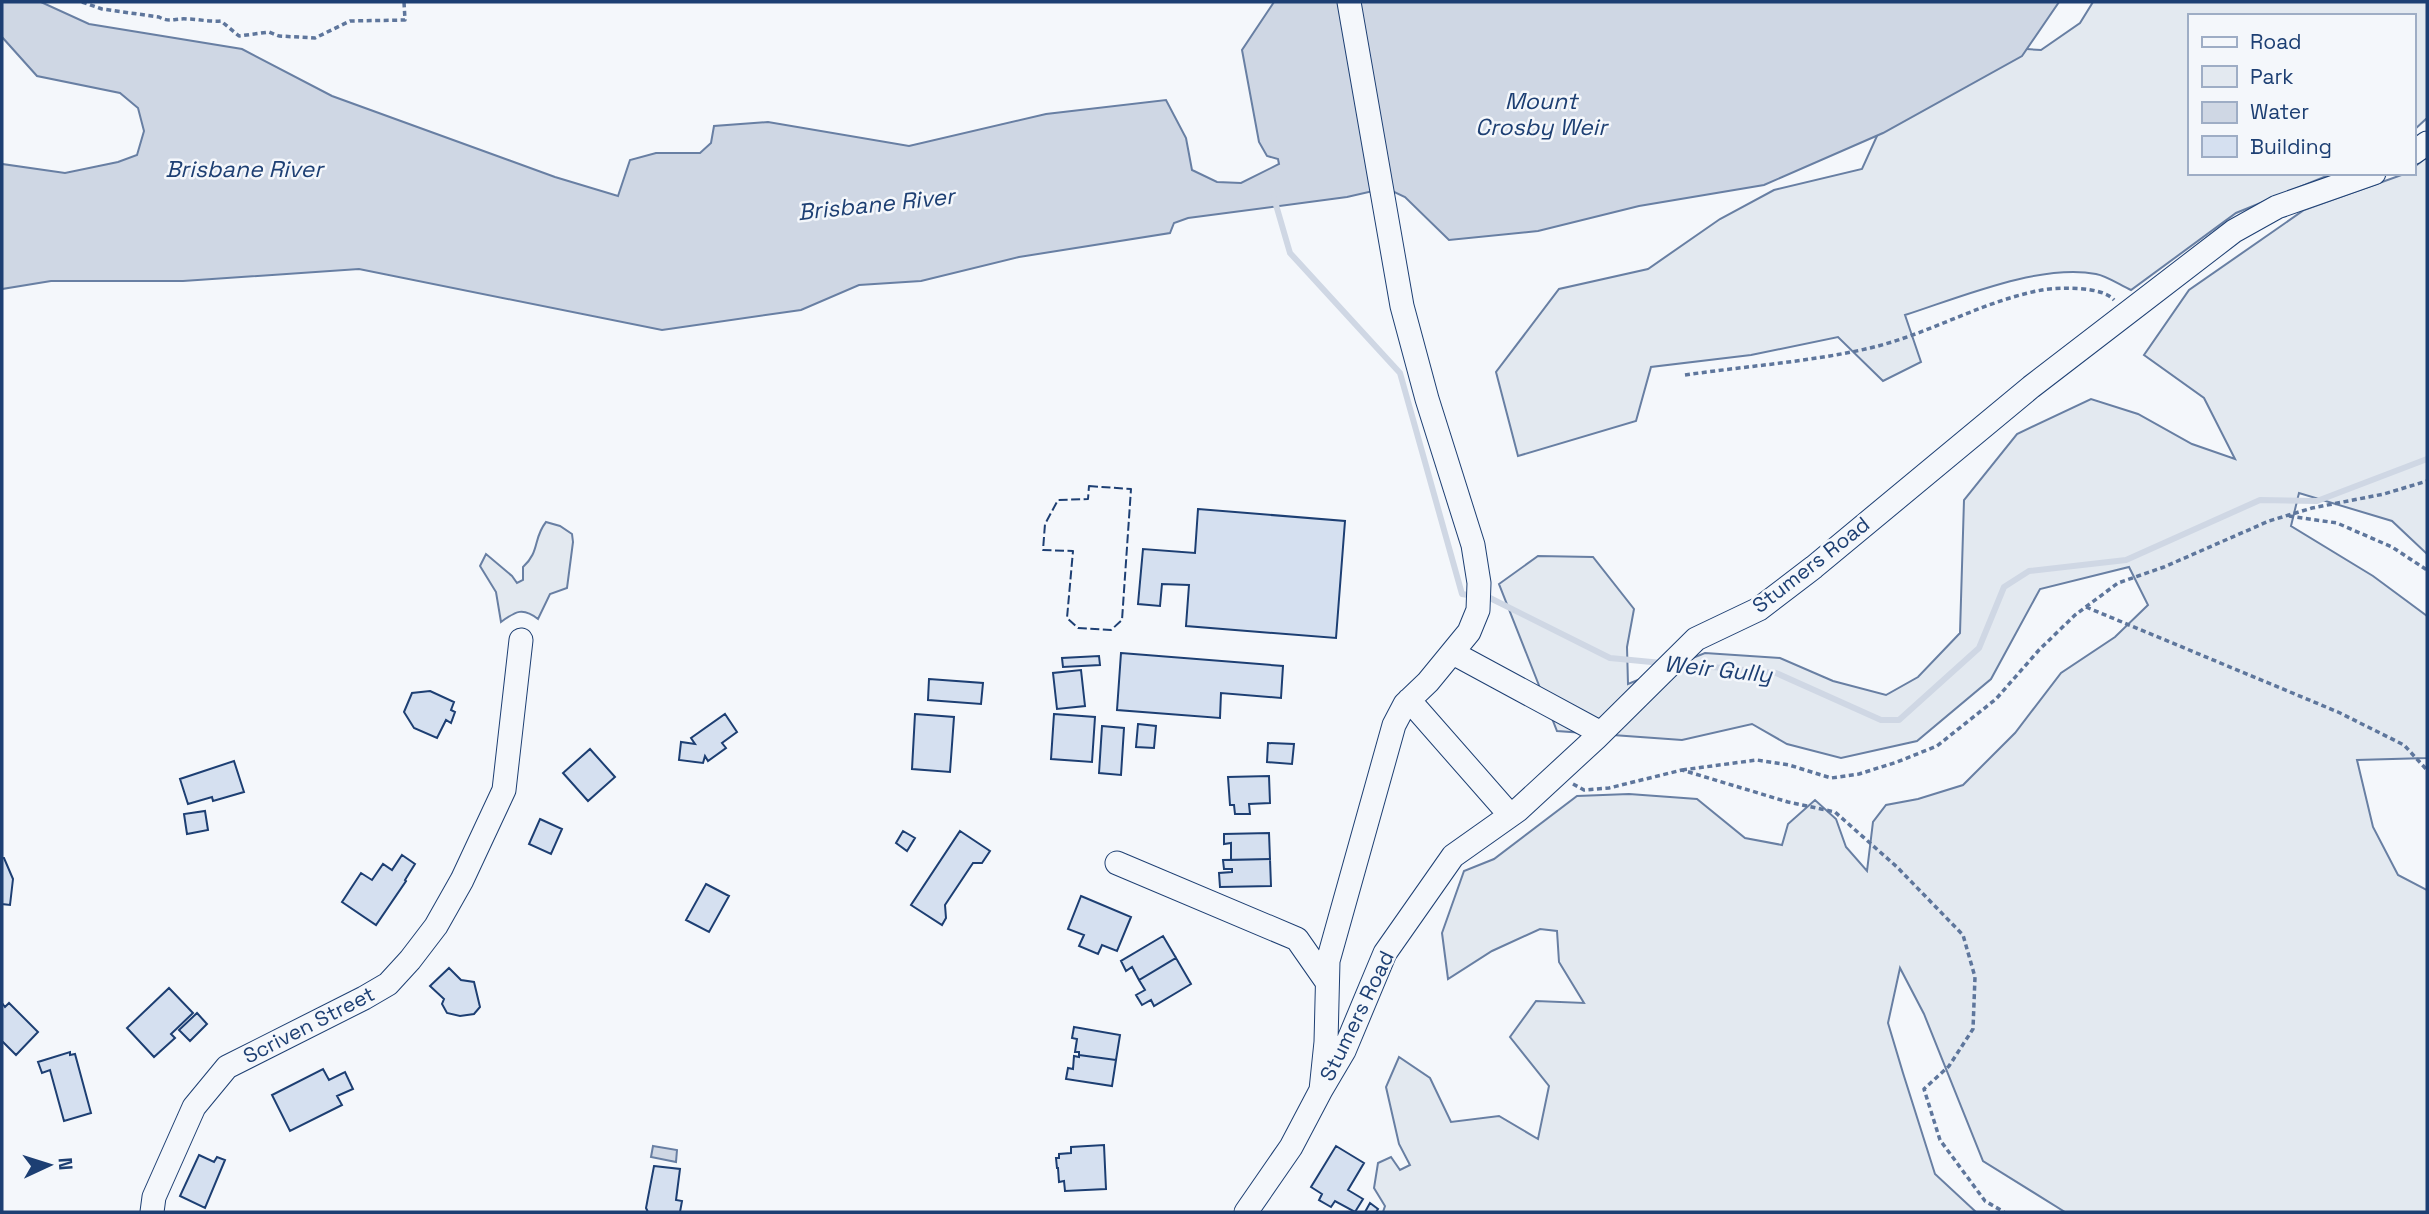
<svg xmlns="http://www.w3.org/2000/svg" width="2429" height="1214" font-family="'Space Grotesk',sans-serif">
	<rect width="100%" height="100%" fill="#f4f7fb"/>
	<path fill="#e3e9f0" stroke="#687fa3" stroke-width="2" d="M2093,2h334v116l-14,13v-115h-224v157h145l-98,40 -105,77c-11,-5 -24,-14 -35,-16 -55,-11 -138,24 -191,41l16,47 -38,19 -45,-44 -87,18 -100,12 -15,54 -118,35 -22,-84 63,-83 89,-20 72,-50 54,-29 88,-21 30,-66 90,-57 59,4 39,-27z
		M2427,157v397l-35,-33 -93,-28 -8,33 82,50 54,40v142l-70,2 16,67 25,48 29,15v322h-362l-82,-51 -59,-147 -24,-46 -12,55 15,50 32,101 41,38h-593l2,-6 -11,-18 4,-25 13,-6 9,13 10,-5 -11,-21 -13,-57 13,-30 31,21 21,44 48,-6 39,23 11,-53 -39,-49 26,-36 48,2 -25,-41 -2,-31 -17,-2 -48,22 -44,28 -6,-46 22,-62 30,-12 83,-63 52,-2 68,5 48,39 37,7 6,-21 27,-24 21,19 10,28 21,24 6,-49 13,-17 32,-6 45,-14 52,-52 46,-60 54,-36 33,-32 -19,-38 -89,22 -49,90 -74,62 -76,17 -54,-14 -35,-20 -70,16 -125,-9 -58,-147 39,-28 55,1 41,52 -7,38 1,37 77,-31 75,5 53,23 53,14 32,-18 42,-44 4,-133 53,-66 74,-35 47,15 54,30 43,15 -31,-61 -60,-43 45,-65 115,-80 103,-37h6v-5z
		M546,522l14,4 12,8 1,8 -6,46 -17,6 -12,25c-15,-12 -22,-8 -37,3l-5,-30 -16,-26 6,-12 26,22 5,7 6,-3v-13c17,-15 10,-29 23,-45z"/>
	<path fill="#cfd7e4" stroke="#687fa3" stroke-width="2" d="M2,2h39l48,22 153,25 90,47 223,81 63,19 12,-36 26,-7h44l11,-10 3,-17 54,-4 141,24 137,-32 120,-14 20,38 6,32 25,12 24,1 38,-19 -1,-5 -11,-3 -8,-14 -17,-92 32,-48h785l-37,54 -139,77 -119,52 -125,21 -101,25 -89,9 -44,-43 -19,-9 -39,9 -159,21 -14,5 -4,10 -151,24 -98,24 -62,4 -58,25 -139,20 -303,-61 -176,12h-132l-49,8v-125l63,9 53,-11 19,-7 7,-24 -6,-23 -18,-15 -83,-17 -35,-39z
		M653,1146l24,4 -1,12 -25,-5z"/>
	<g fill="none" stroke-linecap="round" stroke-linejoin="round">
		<path stroke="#cfd7e4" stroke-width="6" d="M1274,198l16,55 110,120 62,221 12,2
			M1484,597l6,1 120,60 52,5
			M1680,664l96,9 105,47h18l80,-72 25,-61 25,-16 97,-11 134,-60 57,1 110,-42"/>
	</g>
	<path fill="#d5e0f0" stroke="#1d3f73" stroke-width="2" d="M1198,509l147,12 -9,117 -150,-12 3,-41 -27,-1 -2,22 -22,-2 5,-55 52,4z
		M1121,653l162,13 -2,32 -60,-5 -1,25 -103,-8z
		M1099,656l1,9 -37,2 -1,-9z
		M1081,670l4,36 -28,3 -4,-36z
		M929,679l54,4 -2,21 -53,-4z
		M430,691l24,11 -3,8 4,2 -4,11 -5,-3 -9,18 -23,-10 -10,-16 8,-19z
		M725,714l12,18 -15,11 4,5 -18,13 -3,-5 -2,7 -24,-3 2,-18 14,2 -4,-6z
		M915,714l39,3 -4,55 -38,-3z
		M1054,714l41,3 -3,45 -41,-3z
		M1138,724l18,2 -2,22 -18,-1z
		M1102,726l22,2 -3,47 -22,-2z
		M1268,743l26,1 -2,20 -25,-2z
		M590,749l25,28 -27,24 -25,-28z
		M234,761l10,31 -31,9 -1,-4 -24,7 -8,-25z
		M1269,776l1,27 -21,1 1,10h-15l-1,-9h-4l-2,-28z
		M205,811l3,19 -21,4 -3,-20z
		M540,819l22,10 -11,25 -22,-10z
		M903,831l12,7 -8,13 -11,-8z
		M960,831l30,20 -8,12h-9l-28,42 1,13 -4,7 -31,-20z
		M1269,833l1,26 -39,1v-17l-7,1v-10z
		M402,855l13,9 -10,16 1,1 -30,44 -34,-23 19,-29 11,7 11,-16 9,6z
		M2,858h2l9,21 -3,26 -8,-1z
		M1270,859l1,27 -51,1 -1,-14 13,-1v-3h-8l-1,-9z
		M706,884l23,12 -20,36 -23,-12z
		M1081,896l50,21 -14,34 -15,-6 -4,9 -19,-8 5,-11 -16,-6z
		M1163,936l13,22 -37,22 -7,-13 -6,4 -5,-10z
		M1176,958l15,26 -37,22 -3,-6 -9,5 -6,-10 9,-5 -6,-10z
		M449,968l12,12 13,2 6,25 -6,7 -14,2 -13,-3 -5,-9 2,-5 -14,-13z
		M169,988l24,25 -22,21 4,4 -21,19 -27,-29z
		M2,1003l3,4 4,-4 29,29 -22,23 -14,-14z
		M197,1013l10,11 -17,17 -11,-11z
		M1074,1027l46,8 -4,25 -37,-5v-3h-4l2,-13 -5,-1z
		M70,1052v3l5,-1 16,59 -27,8 -14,-51 -8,3 -4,-11z
		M1079,1055l37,5 -4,26 -46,-7 2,-11 5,1 1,-13 5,1z
		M323,1069l6,11 16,-8 8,17 -16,7 5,9 -52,26 -18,-36z
		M1104,1145l2,44 -41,2 -1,-10 -5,1 -1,-14h-1l-1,-10h3v-4l12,-1v-6z
		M1336,1146l28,17 -16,27 15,9 -8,13 -20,-11 -4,6 -12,-7 3,-6 -11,-7z
		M199,1155l15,7 3,-5 8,3 -20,48 -25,-12z
		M654,1166l26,3 -4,31 6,1 -2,11h-32l-2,-4z
		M1370,1203l8,6 -2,3h-11z"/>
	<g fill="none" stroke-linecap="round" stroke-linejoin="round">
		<defs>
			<path id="minor" d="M2413,153l14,-10
				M1453,653l148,80
				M1409,700l101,115
				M1117,863l180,76 30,43
				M1321,1090l23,-39 41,-98 68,-97 65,-46 78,-72 100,-99 63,-30 55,-42 217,-180 203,-156 43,-24 97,-34
				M152,1212l2,-15 40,-90 33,-40 137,-69 24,-14 22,-24 26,-34 26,-46 42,-90 17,-150
				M1246,1212l45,-65 30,-57 5,-48 2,-81 66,-236 11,-21 23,-22 41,-50 9,-22 1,-27 -6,-38 -46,-146 -25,-93 -53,-304"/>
		</defs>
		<use href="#minor" stroke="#1d3f73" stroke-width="25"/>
		<path stroke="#5e769c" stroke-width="3.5" stroke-dasharray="5 3.5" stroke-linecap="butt" d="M82,2l20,7 57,8c11,6 16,1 28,2 11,0 22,3 34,2l18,15 30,-4 10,4 36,2 35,-17 55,-1 -1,-18
			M1685,375c61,-9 125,-13 185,-27 60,-14 112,-47 172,-58 18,-3 60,-4 72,10
			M2289,516l48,7 55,24 35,23
			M2086,607l252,105 66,33 23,25
			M1682,770l75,-10 32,5 42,13 28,-4 38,-12 40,-16 59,-47 43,-49 36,-35 43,-32 46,-16 105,-46 43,-13 72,-14 43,-13
			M1573,784l11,6 25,-2 73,-18 106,32 47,10 62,55 66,68 12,42 -2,52 -24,37 -25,23 16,51 45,61 19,11"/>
		<use href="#minor" stroke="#f4f7fb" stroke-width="23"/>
		<path stroke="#1d3f73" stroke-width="2" stroke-dasharray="9 3.5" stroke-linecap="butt" d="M1089,486l42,3 -9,131 -11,10 -33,-2 -11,-10 6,-67 -30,-1 2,-26 13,-24 30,-1z"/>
	</g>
	<g text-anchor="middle" stroke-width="5" stroke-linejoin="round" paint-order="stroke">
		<g font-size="21" fill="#1d3f73" stroke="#f4f7fb">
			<text transform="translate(1811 565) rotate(-38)" y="7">Stumers Road</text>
			<text transform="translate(1357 1016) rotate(-64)" y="7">Stumers Road</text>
			<text transform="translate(309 1025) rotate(-27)" y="7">Scriven Street</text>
		</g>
		<g font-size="23" font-style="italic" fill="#1d3f73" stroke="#f4f7fb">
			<text x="1541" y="109">Mount<tspan x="1541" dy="26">Crosby Weir</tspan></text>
			<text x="244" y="177">Brisbane River</text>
			<text transform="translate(876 204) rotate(-6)" y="8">Brisbane River</text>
			<text transform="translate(1718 669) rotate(6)" y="8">Weir Gully</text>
		</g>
	</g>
	<rect width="2429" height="1214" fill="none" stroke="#1d3f73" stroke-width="7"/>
	<rect x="2188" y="14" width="228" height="161" fill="#f4f7fb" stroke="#9eadc5" stroke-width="2"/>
	<rect x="2202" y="37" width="35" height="10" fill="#f4f7fb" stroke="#9eadc5" stroke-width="2"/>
	<text x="2250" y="49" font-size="21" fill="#1d3f73">Road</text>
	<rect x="2202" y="66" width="35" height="21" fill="#e3e9f0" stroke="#9eadc5" stroke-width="2"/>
	<text x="2250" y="84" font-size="21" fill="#1d3f73">Park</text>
	<rect x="2202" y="102" width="35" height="21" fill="#cfd7e4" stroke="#9eadc5" stroke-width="2"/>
	<text x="2250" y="119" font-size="21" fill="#1d3f73">Water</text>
	<rect x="2202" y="136" width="35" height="21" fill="#d5e0f0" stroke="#9eadc5" stroke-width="2"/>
	<text x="2250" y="154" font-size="21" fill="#1d3f73">Building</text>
	<g transform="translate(49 1165) rotate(86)" stroke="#f4f7fb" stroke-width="5" paint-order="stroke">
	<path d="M0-5L12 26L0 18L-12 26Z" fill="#1d3f73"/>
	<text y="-10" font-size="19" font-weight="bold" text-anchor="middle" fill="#1d3f73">N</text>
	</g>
</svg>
